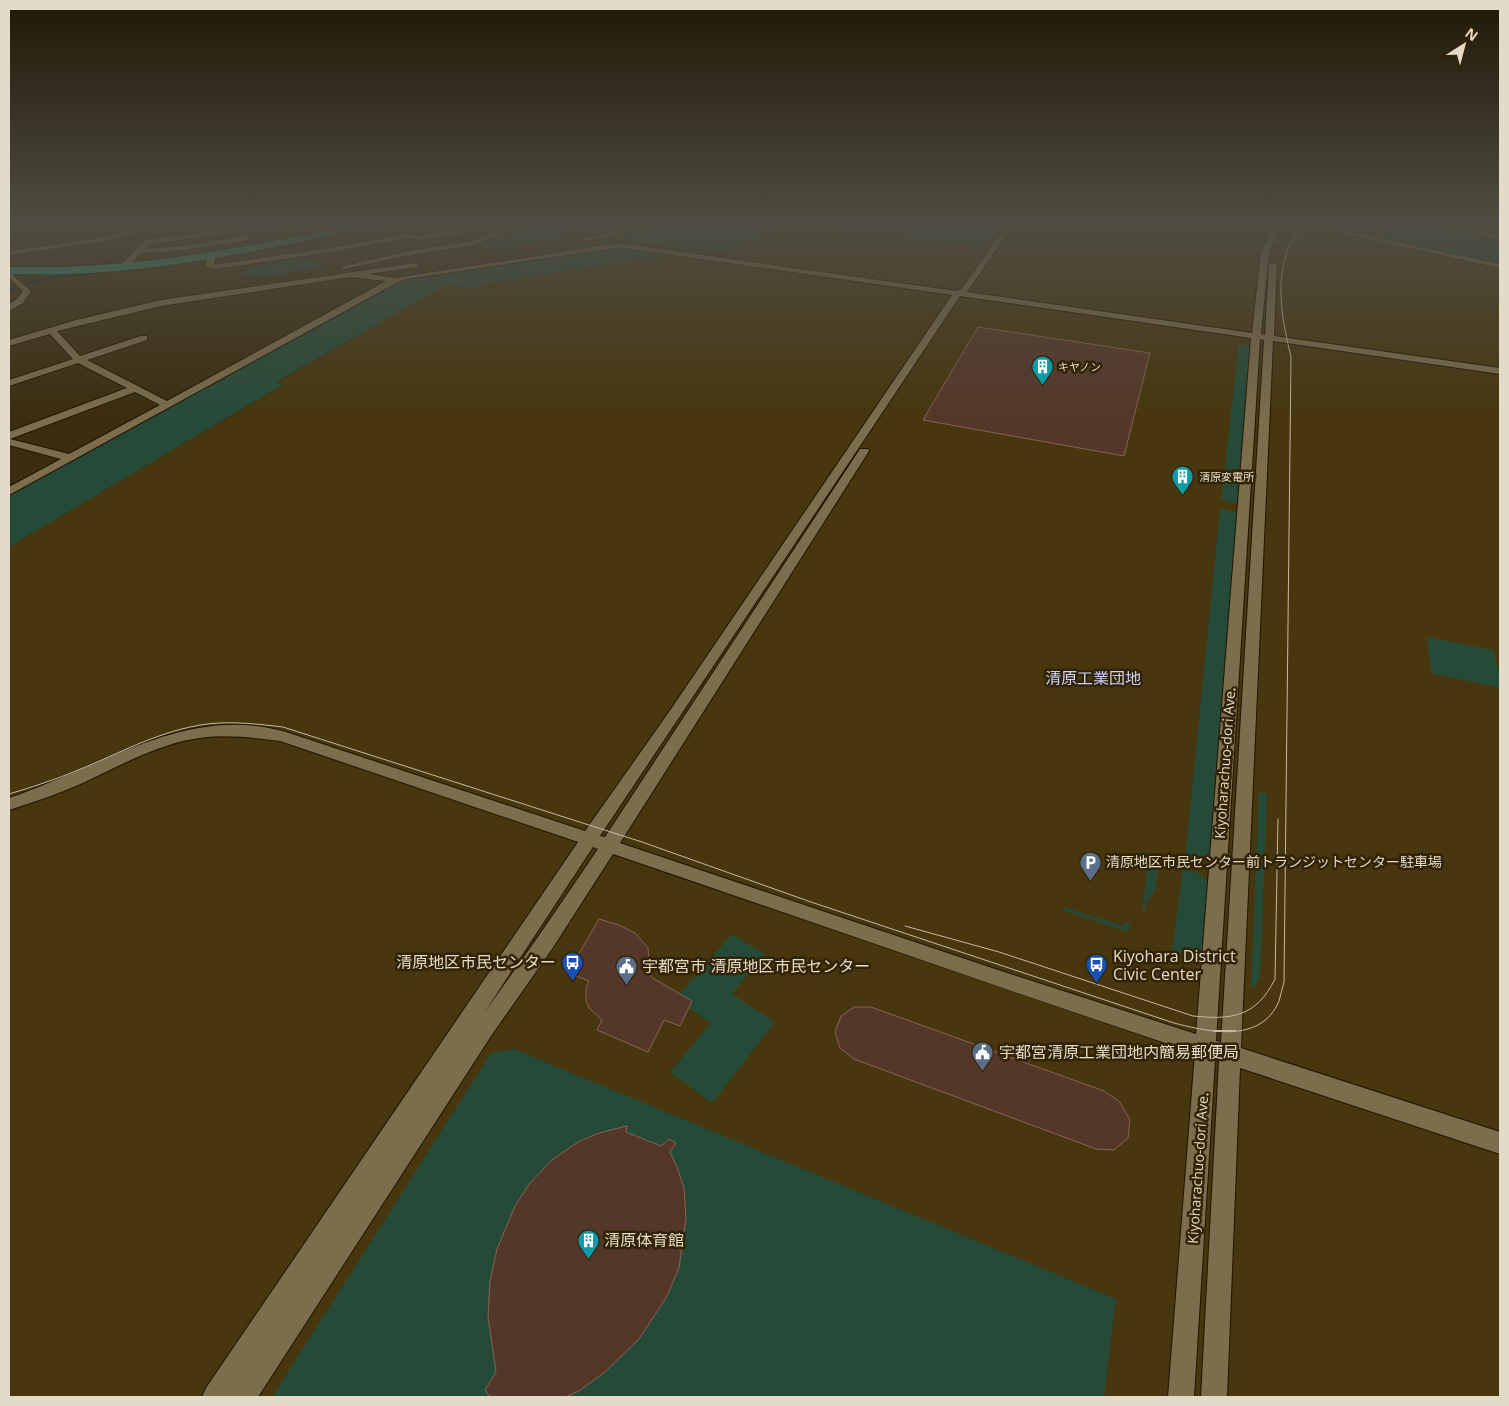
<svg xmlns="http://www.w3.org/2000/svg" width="1509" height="1406" font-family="'Open Sans','Noto Sans JP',sans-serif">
	<rect width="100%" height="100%" fill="#3b2d0e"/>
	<path fill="#47360e" d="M791,224l207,26 18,-26h281l203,44v1129h-1491v-850l276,-163 -7,-2 167,-97 27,5 9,-6 183,-28 4,-2 61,8 -2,-10z
		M1440,224h60v12z"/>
	<path fill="#254b38" d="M222,224h76l-38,10z
		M543,224h97l-83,16 -48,7 -25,1 -5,-5c21,-8 44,-10 64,-19z
		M667,224h124l-64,28 -104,-13 -21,4 -6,-2z
		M796,224h206l-18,24z
		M1312,224h113l75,15v26z
		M617,247l51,7 -4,2 -182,28 -9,5 -27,-4 -170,97 8,2 -275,163v-52l390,-215z
		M304,258l9,1 12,8 -58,9h-30l19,-10z
		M1239,344l12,2 -14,157 -16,-3z
		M1220,509l17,3 -28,348 -9,2 -15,-4z
		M1427,637l66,13 7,29v9l-69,-15z
		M1259,792l8,2 -7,183 -6,11 -3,-1z
		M1140,851l20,6 -5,35 -7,7 -4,13h-2l5,-39 -10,-4z
		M1183,868l15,5 10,8 -7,79 -29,-9z
		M1063,907l61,19 2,-4 4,1 -2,9 -66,-22z
		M732,934l33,20 -33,40 43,28 -63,81 -42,-31 41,-49 -36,-24z
		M514,1049l602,250 -12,98h-832l219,-344z"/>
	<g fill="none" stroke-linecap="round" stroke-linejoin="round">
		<path stroke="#0c1c39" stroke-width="2" d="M329,235l33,-3 46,-8
			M248,252l74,-10 -5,-5
			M192,262l17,-3
			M26,284l28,-7 69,-7
			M9,290l6,-2"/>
	</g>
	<path fill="#553729" stroke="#866455" d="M978,327l172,26 -26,103 -201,-36z
		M599,919l20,6 16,8 13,15 3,29 41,24 -12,25 -16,-6 -16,32 -51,-22 5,-10 -13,-12 -3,-8v-11l3,-8 -21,-8z
		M854,1007h17l233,84 16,11 10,18 -2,18 -14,12 -18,-1 -242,-90 -14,-11 -5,-16 6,-16z
		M627,1126l-1,6 35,14 8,-7 7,4 -6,9 7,15 7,21 2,30 -7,50 -13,30 -27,41 -34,33 -26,19 -14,6h-75l-5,-7 11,-18 -8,-56 2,-35 7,-32 18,-43 15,-23 22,-23 26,-18 21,-9z"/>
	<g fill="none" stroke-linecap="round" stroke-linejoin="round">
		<defs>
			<path id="minor" d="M51,224h17l-4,2 -55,7v-4z
				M164,224h12l-76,18 -91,13 1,-4 90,-13z
				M504,224h16l-4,2 -99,14 -10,-2 -76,14 -117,17 -8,-3 1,-10 4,-2 4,2 -1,9 117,-17 76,-14 10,2z
				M652,224h12l-78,17 -4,-2z
				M1007,224h7l-47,68 285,41 9,-81 16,-28h6l-14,28 -8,82 4,1 4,-70 4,-2 4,2 -3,71 226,32v6l-227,-33 -32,707 259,84v22l-260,-86 -13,329h-26l18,-336 -4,-1 -21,337h-26l27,-344c-195,-65 -388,-133 -582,-199l-61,95 -61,87 -233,361h-56l4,-9 372,-546 -298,-101c-25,-3 -48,-6 -73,-4 -43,4 -84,27 -122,45 -25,11 -50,20 -76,28v-12c90,-30 179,-95 277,-66l299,99 84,-119 283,-417 -327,-47 -18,1 -200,30 -9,3 -389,213v-8l52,-28 -52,-14v-13l118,-44 -49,-25 -69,23v-6l64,-21 -23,-25 -41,12v-6l67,-20 85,-20 254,-37 4,2 -1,2 -50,7 27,4 212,-33 18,-1 331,47 5,-2 5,-6zM350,277l36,4 -219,120 -80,-41 60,-20v-4h-6l-61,20 -23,-25 104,-25zM960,296l291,42 -55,696 -201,-65 -375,-126 249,-392 -1,-2h-8l-255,388 -5,-1zM1260,339l4,1 -43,702 -5,-1zM135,392l25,13 -91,49 -59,-15zM593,847l5,2 -60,88 -54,76z
				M1300,224h12l188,40v4z
				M1429,224h13l58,11v4z
				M239,228l10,8v4l-66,10 -43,4 -14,15 -7,-2 26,-27zM237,232l4,5 -58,9 -38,3 5,-5z
				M503,228l7,2 -36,15 -69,11 -61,13 -4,-2 65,-15 67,-11z
				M9,272l22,19 -8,12 -14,8v-7l8,-5 6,-8 -14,-13z"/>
			<path id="highway" d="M356,224h18l-5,3c-119,26 -238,52 -360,47v-7c122,3 229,-18 347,-43z"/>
		</defs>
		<use href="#minor" stroke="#201501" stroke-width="2"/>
		<use href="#highway" stroke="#201501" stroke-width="2"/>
		<use href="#minor" fill="#7c6d4d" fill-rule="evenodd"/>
		<use href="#highway" fill="#2f9474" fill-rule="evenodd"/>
		<path stroke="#c4baa6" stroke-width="1" d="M9,794c23,-7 46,-14 69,-24 42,-17 83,-40 129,-46 26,-3 50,0 76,3l359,115 169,60 363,121c35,9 87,21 105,-22 2,-6 3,-13 5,-19l7,-625c-8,-34 -16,-72 -4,-105 3,-10 10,-19 15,-28
			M905,926l94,26 194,64c39,4 63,1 82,-37l3,-160"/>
		<path stroke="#c4baa6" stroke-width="2" d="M1214,1031h21"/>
	</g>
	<linearGradient id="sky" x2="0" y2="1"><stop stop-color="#201908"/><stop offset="0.53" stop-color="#4f4c41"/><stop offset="1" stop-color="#4f4c41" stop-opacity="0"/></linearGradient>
	<rect width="1509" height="420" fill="url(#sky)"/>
	<defs>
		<symbol id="building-pin" viewBox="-11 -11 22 30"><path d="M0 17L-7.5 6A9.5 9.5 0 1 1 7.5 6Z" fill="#0f9aa8" stroke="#312304"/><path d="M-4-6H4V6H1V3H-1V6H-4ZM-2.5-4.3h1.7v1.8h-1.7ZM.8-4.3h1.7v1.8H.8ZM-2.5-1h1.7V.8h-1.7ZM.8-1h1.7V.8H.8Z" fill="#fff"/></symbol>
		<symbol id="parking-pin" viewBox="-11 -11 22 30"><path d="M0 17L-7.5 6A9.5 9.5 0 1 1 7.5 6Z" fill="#5c6f8a" stroke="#312304"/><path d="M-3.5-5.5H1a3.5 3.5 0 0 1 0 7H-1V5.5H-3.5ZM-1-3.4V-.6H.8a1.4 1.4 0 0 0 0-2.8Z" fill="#fff"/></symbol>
		<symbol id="bus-pin" viewBox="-11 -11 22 30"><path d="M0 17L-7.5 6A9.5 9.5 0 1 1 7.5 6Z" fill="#1a4fb4" stroke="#312304"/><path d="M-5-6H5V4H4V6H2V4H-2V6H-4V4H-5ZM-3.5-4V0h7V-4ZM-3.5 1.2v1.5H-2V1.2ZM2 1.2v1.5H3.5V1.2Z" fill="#fff"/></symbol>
		<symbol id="civic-pin" viewBox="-11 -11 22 30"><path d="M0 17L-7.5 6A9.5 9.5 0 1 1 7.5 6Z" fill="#5c6f8a" stroke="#312304"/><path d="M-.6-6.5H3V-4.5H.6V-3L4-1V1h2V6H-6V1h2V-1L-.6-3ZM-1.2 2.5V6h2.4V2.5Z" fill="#fff"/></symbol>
	</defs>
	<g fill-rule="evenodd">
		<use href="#building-pin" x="1030" y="354" width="25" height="34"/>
		<use href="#building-pin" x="1170" y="464" width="25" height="34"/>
		<use href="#parking-pin" x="1078" y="850" width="25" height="34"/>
		<use href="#bus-pin" x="560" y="950" width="25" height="34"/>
		<use href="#bus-pin" x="1084" y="952" width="25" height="34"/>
		<use href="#civic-pin" x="614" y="954" width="25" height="34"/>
		<use href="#civic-pin" x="970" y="1040" width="25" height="34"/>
		<use href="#building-pin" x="576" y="1228" width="25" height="34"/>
	</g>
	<g text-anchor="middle" stroke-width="5" stroke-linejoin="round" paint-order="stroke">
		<g font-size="11" fill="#e3dac9" stroke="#312304" text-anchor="start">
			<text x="1058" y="371">キヤノン</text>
			<text x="1199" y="481">清原変電所</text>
		</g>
		<g font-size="14" fill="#e3dac9" stroke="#312304">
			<text transform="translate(1225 763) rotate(-86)" y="5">Kiyoharachuo-dori Ave.</text>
			<text transform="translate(1198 1168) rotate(-86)" y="5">Kiyoharachuo-dori Ave.</text>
		</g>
		<g font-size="14" fill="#e3dac9" stroke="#312304" text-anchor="start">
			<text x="1106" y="867">清原地区市民センター前トランジットセンター駐車場</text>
		</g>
		<g font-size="16" fill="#ccd2fd" stroke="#312304">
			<text x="1093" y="684">清原工業団地</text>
		</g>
		<g font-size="16" fill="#e3dac9" stroke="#312304" text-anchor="start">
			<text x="1113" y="962">Kiyohara District<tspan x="1113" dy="18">Civic Center</tspan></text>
			<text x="556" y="968" text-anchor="end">清原地区市民センター</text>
			<text x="642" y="972">宇都宮市 清原地区市民センター</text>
			<text x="999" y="1058">宇都宮清原工業団地内簡易郵便局</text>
			<text x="604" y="1246">清原体育館</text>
		</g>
	</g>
	<rect width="1509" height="1406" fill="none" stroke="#e3dac9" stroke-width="20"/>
	<g transform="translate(1464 45) rotate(36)" stroke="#312304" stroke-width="4" paint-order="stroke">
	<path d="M0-4L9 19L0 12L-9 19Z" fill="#e3dac9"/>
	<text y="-8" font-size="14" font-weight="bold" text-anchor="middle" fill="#e3dac9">N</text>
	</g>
</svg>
